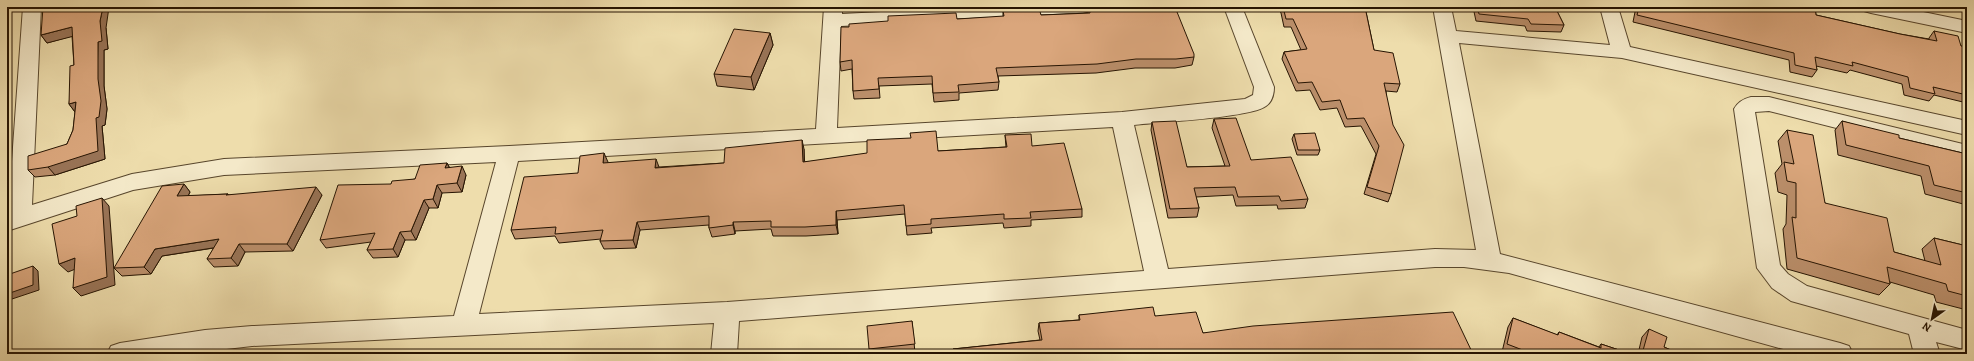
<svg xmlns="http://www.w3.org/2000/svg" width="1974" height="361" font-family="Alegreya,serif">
	<rect width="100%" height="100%" fill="#eeddac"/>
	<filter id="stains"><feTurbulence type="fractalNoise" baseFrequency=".005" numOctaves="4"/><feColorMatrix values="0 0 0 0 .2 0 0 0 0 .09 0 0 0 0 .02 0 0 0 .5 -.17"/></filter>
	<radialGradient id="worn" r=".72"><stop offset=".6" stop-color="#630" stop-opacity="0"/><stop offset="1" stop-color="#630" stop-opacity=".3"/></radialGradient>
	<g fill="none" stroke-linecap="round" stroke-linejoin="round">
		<defs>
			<path id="minor" d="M23,7h18l-9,198 100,-31 92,-15 285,-13 307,-17 8,-122h18v7l136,-7h114l-2,4 -7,2 -242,13 -4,102 285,-16 123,-13 8,-4 1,-8 -30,-80h18l32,80c0,7 -2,15 -8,19 -16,12 -108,16 -132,19l34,144 267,-20 41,1 -43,-243h18l5,24 154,14 -10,-38h18l12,40 337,74v14l-345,-77 -163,-15 41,211 340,89 9,3 4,8h-52l-292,-81 -45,-6h-29l-696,54 -2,33h-26l3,-31 -462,23 -68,8h-77l4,-8 9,-3 85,-13 47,-4 202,-10 42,-154 -272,13 -91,15 -126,41zM1113,127l31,144 -417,31 -248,12 39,-153z
				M1862,7h37l68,14v12l-96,-20 -7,-2z
				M1751,97h18l198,48v16l-198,-50 -14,1 25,153 8,9 19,12 160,44v20l-31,-8 4,12h-26l-5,-20 -118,-33 -19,-13 -15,-20 -23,-159c4,-7 9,-10 17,-12z"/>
		</defs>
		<use href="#minor" stroke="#58462c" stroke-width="2"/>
		<use href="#minor" fill="#f4e9c9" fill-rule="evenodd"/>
	</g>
	<path fill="#bb8f6b" stroke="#261402" d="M1089,7l105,50 -2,8 -17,3h-40l-39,5 -98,3 1,6 -1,8 -39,3v7l-25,2 -2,-18 -53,2 1,12 -26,1 -1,-8 -1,-22 -11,2 -1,-9 117,-43 46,-2v-6l38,4 47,-2z
		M1278,7h87l9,43 26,34 -3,8 -11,-1 5,103 -3,8 -24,-8 12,-40 -15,-28 -16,1 -8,-19 -17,2 -10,-20 -14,1 -14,-32 2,-7 17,-2 -10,-23h-7l-3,-14z
		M1473,7h82l9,18 -3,7 -34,-1 -2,-5 -49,-5z
		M1636,7h179l1,8 84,19 29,5v-1l5,-7 27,15 6,1v56l-33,-8 -5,6 -25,-6 -2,-11 -52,-14 -3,3 -31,-7 1,4 -5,7 -22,-5 -1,-12 -156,-38z
		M106,28l2,21 -4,1v36l3,23 -2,16 -3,1 3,33 -50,16 -20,2 -7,-7 39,-26 6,-14 2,-18 -6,-8 5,-39 -2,-29 -25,7 -6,-8z
		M770,33l3,12 -19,45 -37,-4 -3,-12z
		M1214,119l37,41 57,39 -3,9 -27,1 -1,-4 -41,1 -3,-11 -37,2 3,11 -2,9 -29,1 -17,-88 1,-8 35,45 38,-1 -13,-38z
		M1842,121l57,17 68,16v51l-42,-11 -4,-18 -83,-21 -3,-25z
		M1787,130l38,73 69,49 31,9 -3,-12 12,-11 33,8v64l-31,-8 -2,-7 -44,-13v2l-11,11 -92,-26 -4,-40 3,-5 1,-29 -9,-3 -3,-19 7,-9 -4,-23z
		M1294,134l26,16 -2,5h-21l-5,-16z
		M1005,135l27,11 50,63v8l-51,3v6l-27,2 -1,-5 -72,5 1,5 -25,2 -2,-21 -68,6 1,14 -32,2h-33l-2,-7 -36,2v3l-23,3 -3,-9v-3l-69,5 -4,18 -32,1 -4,-8 1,-2 -42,4 -4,-7 -40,3 -4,-9 67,-57 30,-11 -1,1 52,4 65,-4 80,-14v13l134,-11 68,-4z
		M447,163l2,4 17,8 -4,17 -20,1 -4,15h-9l-13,32h-11l-7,17 -25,1 -6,-8 4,-8 -45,6 -6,-8 71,-56 24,-5z
		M184,184l6,8 -2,4 40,-2 1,1h93l-29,56 -48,1 -7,14 -24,1 -7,-8 7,-11 -52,8 -11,18 -29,2 -8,-8z
		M1079,315l76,1 48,17 270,21h-520v-5l87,-9 -2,-9 1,-8 40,-3z
		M1513,318l44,17 2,-3 40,15 2,-3 30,10h-124l-5,-2 6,-25z
		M912,321l3,32 -11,1h-35v-5z
		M1649,329l15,18 16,7h-42l4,-17z"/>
	<path fill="#997457" stroke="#261402" d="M103,7h6l-3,21 2,21 -4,1v36l3,23 -2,16 -3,1 3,33 -50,16 -7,-8 48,-49 2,-76 2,-21z
		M72,27l6,8 -31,8 -6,-8z
		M770,33l3,12 -19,45 -3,-13z
		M76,102l-1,10 -6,-8z
		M802,140l2,9 1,22 -2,-9z
		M604,153l4,9 -1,10 -4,-9z
		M656,159l3,8 -4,1z
		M447,163l4,8 -6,-3z
		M462,166l4,9 -4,17 -5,-9z
		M184,184l6,8 -6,12 -7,-8z
		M437,185l5,8 -4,15 -5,-9z
		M316,187l6,8 -29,56 -6,-7z
		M102,198l7,8 6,79 -34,11 -8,-8z
		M424,200l5,8 -13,32 -5,-9z
		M836,211l1,9 1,14 -2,-9z
		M637,222l3,8 -4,18 -3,-8z
		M733,222l2,9v3l-2,-9z
		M400,232l5,8 -7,17 -5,-8z
		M219,239l6,7 -63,10 -11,18 -7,-7 11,-18z
		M239,244l6,8 -7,14 -7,-8z
		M75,258l8,8 -15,6 -9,-8z
		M33,266l5,5 1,19 -27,9 -5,-5z"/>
	<path fill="#daa67c" stroke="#261402" d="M43,7h60l-3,14 2,20 -4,1v37l3,22 -2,16 -3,1 2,33 -50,16 -20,3v-14l39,-12 6,-14 3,-28 -7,2 1,-38 4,-1 -2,-38 -31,8z
		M1089,7h60l1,1 25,-1 19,47v3l-18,2h-40l-39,5 -101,4 3,14 -41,3 1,7 -26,1 -1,-17 -54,2 1,11 -26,2 -1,-31 -12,2 1,-35h8v-3l39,-3v-5l68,-3 1,6 47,-3 -1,-5 36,-3 2,7 49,-2z
		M1283,7h82l9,43 19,3 7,31 -16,-1 9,42 11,20 -13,49 -24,-7 12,-41 -15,-28 -17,1 -7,-19 -18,2 -10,-20 -14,1 -14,-31 23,-3 -14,-30h-7z
		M1477,7h78l9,18 -33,-1 -3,-5 -49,-5z
		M1639,7h176l1,8 84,19 37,7 -3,-10 24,5 3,10 6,1v48l-34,-8 2,7 -25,-6 -2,-11 -56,-15 1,4 -38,-9 2,13 -22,-5 -1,-12 -157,-38z
		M734,29l36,4 -19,44 -37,-3z
		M1236,118l15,42 40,-3 17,42 -27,2 -2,-5 -41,1 -3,-10 -41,1 5,20 -29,1 -18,-87 24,-1 11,46 43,-1 -16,-47z
		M1842,121l57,14v3l68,16v39l-33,-8 -5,-19 -83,-21z
		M1787,130l26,5 12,68 62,15 7,34 47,13 -7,-27 33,8v50l-19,-5 -2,-7 -59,-17 3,17 -93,-26 -5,-41 4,1v-35l-9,-2 -3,-19 10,2z
		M936,131l2,20 69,-4 -2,-12 26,-1 1,12 32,-3 18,66 -52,3 1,6 -27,1v-5l-73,5v5l-25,2 -2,-21 -68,6v14l-31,2h-34v-6l-38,1v3l-24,3v-12l-72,6 -4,18 -33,1 3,-11 -48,4 1,-7 -45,3 13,-53 54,-4 2,-17 24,-3 -1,10 53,-4 -1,9 69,-5 1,-15 77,-8 1,22 64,-9v-13l44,-2 -1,-5z
		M1315,133l5,17h-22l-4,-16z
		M447,163l-2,5 17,-2 -5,17 -20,2 -4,14 -9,1 -13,31 -11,1 -7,17 -26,1 8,-17 -55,7 18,-55 53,-1 1,-3 23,-2 5,-14z
		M184,184l-7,12 51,-2 -2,1 90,-8 -29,57h-48l-8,14 -24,1 12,-20 -64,10 -11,18 -30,1 48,-82z
		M102,198l5,79 -34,11 2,-30 -16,6 -7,-40 25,-8 -1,-10z
		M33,266v19l-26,9v-19z
		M1153,307l2,9 41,-4 7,21 50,-7 200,-14 20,42h-519l-1,-5 89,-9 -3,-17 41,-3 -1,-5z
		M1513,318l45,17 1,-3 42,16v-4l30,10h-98l-26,-10z
		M912,321l3,23 -46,5 -2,-23z
		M1649,329l18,8 -3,10 16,7h-38z"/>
	<rect width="1974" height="361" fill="none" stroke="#eeddac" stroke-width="24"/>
	<rect x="8" y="8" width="1958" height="345" fill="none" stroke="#261402" stroke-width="2"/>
	<rect x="12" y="12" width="1950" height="337" fill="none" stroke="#261402"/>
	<g transform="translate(1932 319) rotate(213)" stroke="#f4e9c9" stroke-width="3" paint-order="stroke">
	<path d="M0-3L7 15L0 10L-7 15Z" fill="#261402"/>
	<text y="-6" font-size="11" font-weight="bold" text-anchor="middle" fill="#261402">N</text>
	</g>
	<rect width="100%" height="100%" filter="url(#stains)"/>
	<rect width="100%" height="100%" fill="url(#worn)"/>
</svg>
